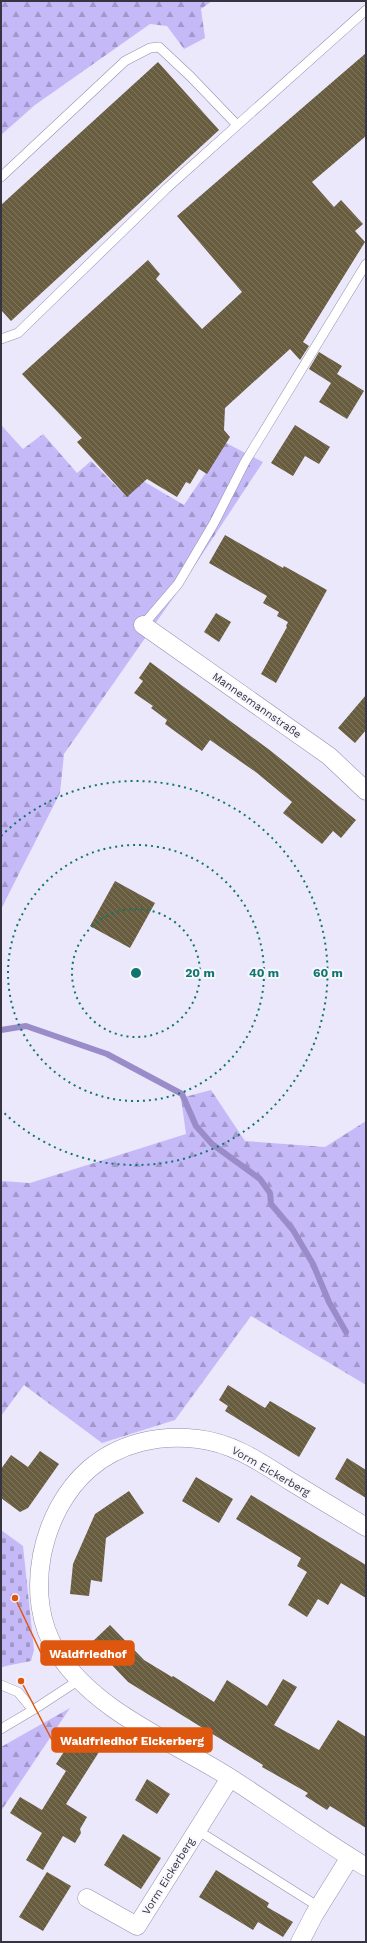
<svg xmlns="http://www.w3.org/2000/svg" width="367" height="1943" font-family="'Work Sans',sans-serif">
	<defs>
		<pattern id="forest-firs" width="22" height="20" patternUnits="userSpaceOnUse"><rect width="22" height="20" fill="#c6b9f8"/><path d="M5 1l3.5 6h-7zM16 11l3.5 6h-7z" fill="#a297ca"/></pattern>
		<pattern id="cemetery-stones" width="16" height="16" patternUnits="userSpaceOnUse"><rect width="16" height="16" fill="#c6b9f8"/><path d="M2 7V4a2 2 0 0 1 4 0v3zM10 15v-3a2 2 0 0 1 4 0v3z" fill="#a297ca"/></pattern>
		<pattern id="building-back-hatch" width="6" height="6" patternUnits="userSpaceOnUse"><rect width="6" height="6" fill="#685d3f"/><path d="M-1 5l2 2M0 0l6 6M5-1l2 2" fill="none" stroke="#7f7661"/></pattern>
	</defs>
	<rect width="100%" height="100%" fill="#ebe8fc"/>
	<path fill="url(#forest-firs)" d="M1,1h211l-11,8 4,29 -21,11 -17,-23 -17,-2 -115,81 -34,30z
		M1,425l22,24 20,-15 34,39 14,-12 35,35 17,-15 41,24 42,-62 37,19 -85,129 -114,163 -4,39 -59,116z
		M211,1090l34,51 80,6 41,-26v264l-115,-69 -76,104 -73,23 -78,-58 -23,31v-235l29,2 156,-49 -5,-36z
		M70,1708l-69,103v-64z"/>
	<path fill="url(#cemetery-stones)" d="M1,1530l22,16 11,104 -3,11 -30,6z"/>
	<g fill="none" stroke-linecap="round" stroke-linejoin="round">
		<path stroke="#998cc8" stroke-width="6" d="M1,1030l25,-4 81,28 75,40 14,32 16,18 48,35 10,14 1,11 22,26 20,34 16,38 17,30"/>
	</g>
	<path fill="url(#building-back-hatch)" d="M366,53v83l-54,46 22,25 7,-7 22,24 -8,7 10,11 -62,100 6,4 -9,14 -10,-11 -65,59 -1,22 6,7 -23,37 -8,-5 -9,15 -4,-2 -9,15 -30,-18 -20,18 -50,-55 5,-4 -60,-64 126,-114 12,14 -4,5 46,50 40,-37 -65,-76z
		M158,62l61,68 -208,191 -10,-11v-105z
		M319,352l23,14 -5,8 27,17 -17,28 -28,-17 12,-19 -22,-14z
		M295,425l35,22 -11,17 -14,-8 -12,20 -22,-13z
		M225,535l58,33 1,-2 43,24 -51,93 -15,-9 26,-47 -1,-1 2,-4 -11,-6 2,-4 -16,-9 4,-7 -58,-33z
		M216,613l15,9 -12,20 -15,-10z
		M150,662l121,89 85,69 -15,18 -8,-7 -11,13 -39,-31 9,-11 -35,-29 -47,-33 -8,11 -37,-27 2,-4 -16,-12 2,-2 -19,-13 9,-12 -4,-3z
		M366,695v35l-11,13 -17,-15z
		M115,881l40,22 -25,45 -40,-22z
		M228,1385l37,23 5,-7 46,27 -17,29 -74,-46 3,-5 -9,-6z
		M40,1451l19,13 -31,44 -8,4 -19,-14v-29l10,-14 17,12z
		M347,1458l19,12v28l-31,-19z
		M196,1477l37,22 -14,24 -37,-22z
		M129,1491l15,22 -38,25 -4,44 -11,-2 -2,16 -19,-2 3,-30 22,-50z
		M251,1495l115,70v33l-25,-15 -13,22 -10,-6 -11,18 -19,-12 19,-33 -10,-6 4,-8 -65,-39z
		M110,1625l34,35 28,17 1,-1 41,26 13,-22 40,26 16,-27 14,8 -23,38 45,25 19,-30 28,17v91l-36,-22 -3,4 -22,-14 3,-3 -46,-26 1,-2 -135,-83 -37,-39z
		M74,1736l25,16 -33,52 21,13 -7,12 1,4 -6,10 -12,-7 -20,34 -17,-10 16,-27 -32,-20 10,-16 22,13 24,-39 -10,-7z
		M147,1779l23,15 -13,20 -22,-14z
		M123,1834l38,24 -20,31 -37,-24z
		M216,1870l53,33 -2,4 26,15 -10,15 -25,-15 -5,8 -54,-33z
		M47,1872l24,14 -28,45 -24,-14z"/>
	<g fill="none" stroke-linecap="round" stroke-linejoin="round">
		<defs>
			<path id="service" d="M1,177l124,-116 25,-13 9,-1 32,30 46,48
				M1,339l17,-6 149,-145 199,-178
				M143,625l35,-41 36,-61 31,-61 121,-198
				M1,1685l17,7 15,18
				M1,1729l32,-19 46,-30
				M197,1830l122,77"/>
			<path id="minor" d="M143,625l186,131 37,35
				M366,1527c-25,-15 -51,-31 -76,-46 -30,-19 -57,-38 -92,-42 -39,-5 -79,4 -109,30 -48,42 -67,128 -32,183 39,61 116,89 175,127 45,29 88,60 134,88
				M87,1898l50,28 93,-148
				M300,1942l14,-27 36,-58"/>
		</defs>
		<use href="#service" stroke="#958fae" stroke-width="10"/>
		<use href="#minor" stroke="#958fae" stroke-width="19"/>
		<use href="#service" stroke="#fff" stroke-width="9"/>
		<use href="#minor" stroke="#fff" stroke-width="18"/>
	</g>
	<g fill="none" stroke="#0f766e" stroke-width="2" stroke-dasharray="2 4">
		<circle cx="136" cy="973" r="64"/>
		<circle cx="136" cy="973" r="128"/>
		<path d="M1 836A192 192 0 1 1 1 1110"/>
	</g>
	<g text-anchor="middle" stroke-width="4" stroke-linejoin="round" paint-order="stroke">
		<g font-size="11" fill="#373442" stroke="#f8f7fe">
			<text transform="translate(257 705) rotate(35)" y="4">Mannesmannstraße</text>
			<text transform="translate(271 1471) rotate(30)" y="4">Vorm Eickerberg</text>
			<text transform="translate(168 1876) rotate(-58)" y="4">Vorm Eickerberg</text>
		</g>
	</g>
	<circle cx="136" cy="973" r="6" fill="#0f766e" stroke="#f8f7fe" stroke-width="2"/>
	<g font-size="12" text-anchor="middle" font-weight="bold" fill="#0f766e" stroke="#f8f7fe" stroke-width="4" stroke-linejoin="round" paint-order="stroke">
		<text x="200" y="977">20 m</text>
		<text x="264" y="977">40 m</text>
		<text x="328" y="977">60 m</text>
	</g>
	<path fill="none" stroke="#df570f" stroke-width="1.5" d="M15 1598L41 1653M21 1681L52 1740"/>
	<g fill="#df570f" stroke="#f8f7fe" stroke-width="1.5">
		<circle cx="15" cy="1598" r="4"/>
		<circle cx="21" cy="1681" r="4"/>
	</g>
	<g fill="#df570f" stroke="#df570f" stroke-width="1.5">
		<rect x="41" y="1641" width="93" height="24" rx="4"/>
		<rect x="52" y="1728" width="160" height="24" rx="4"/>
	</g>
	<g font-size="12" text-anchor="middle" font-weight="bold" fill="#fff">
		<text x="88" y="1658">Waldfriedhof</text>
		<text x="132" y="1745">Waldfriedhof Eickerberg</text>
	</g>
	<rect width="367" height="1943" fill="none" stroke="#373442" stroke-width="4"/>
</svg>
